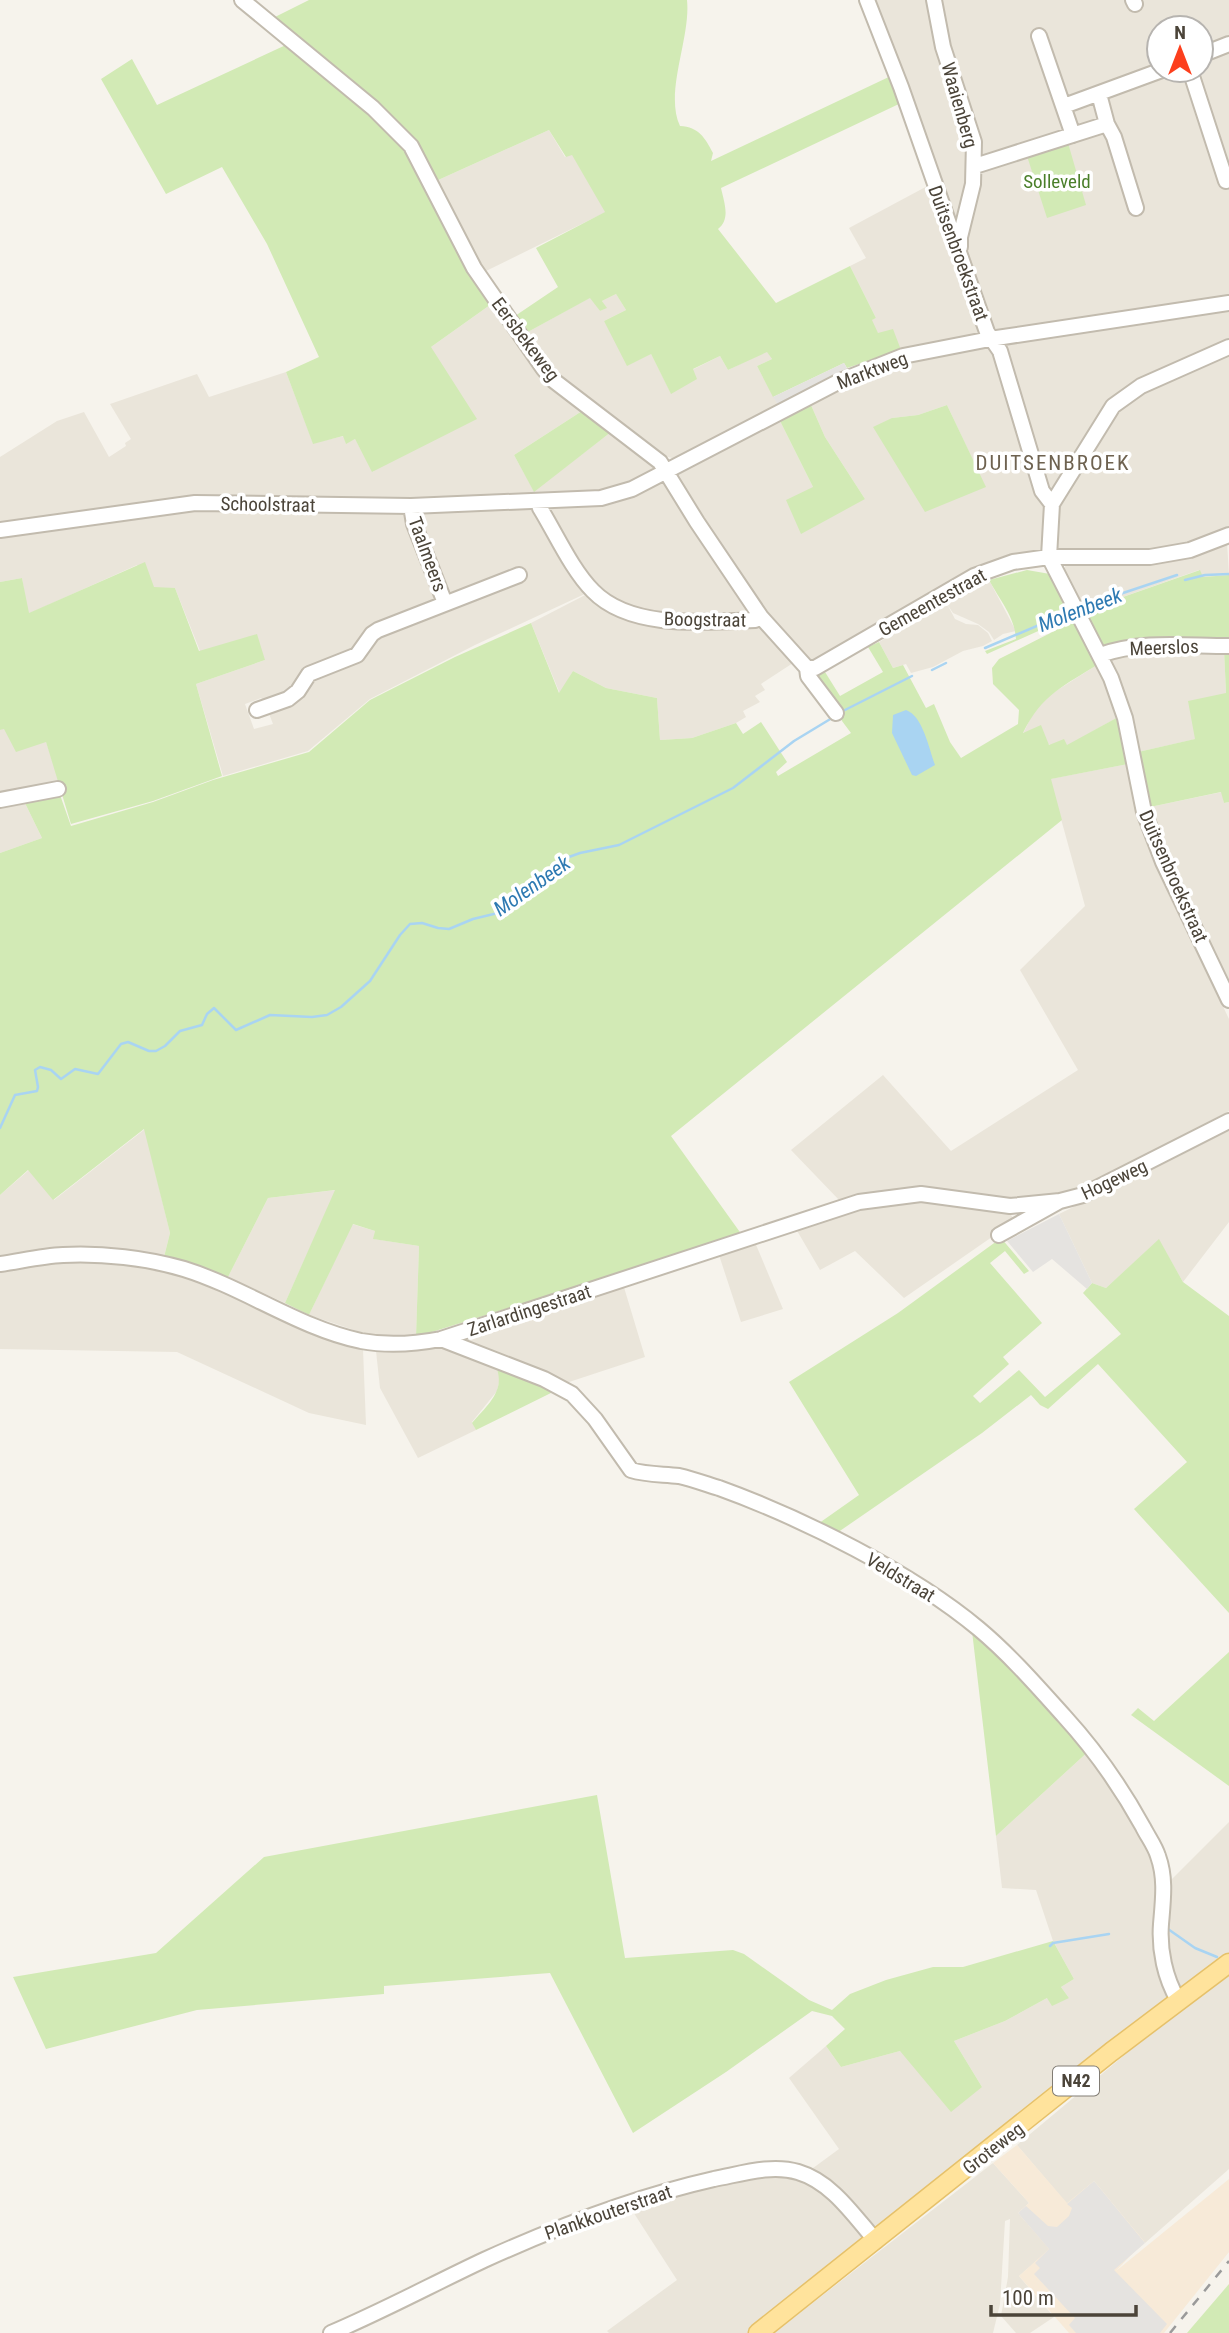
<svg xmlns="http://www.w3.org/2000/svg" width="1229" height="2333" font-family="'Roboto Condensed',sans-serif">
	<rect width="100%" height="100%" fill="#f6f3ec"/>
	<path fill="#eae5da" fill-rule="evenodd" d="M867,0h362v343l-94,40 -84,113 -2,-1 -52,-164 -96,19 -23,-16 -7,-14 5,-2 -26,-52 16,-8 -17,-30 84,-45zM1159,28h42v42h-42z
		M549,130l16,27 7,-3 34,58 -122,60 -48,-91z
		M616,294l10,16 -22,11 47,33 20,39 21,-23 28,-14 8,14 39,-19 5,8 -15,7 21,39 -102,54 -12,-3 -95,-72 -19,-18 -24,-33 65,-36 9,14 6,-3 -4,-7z
		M490,305l53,72 39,34 -68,44 20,36 77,-59 41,30 1,6 -3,6 -32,13 -31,5 -158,7 -240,-3 -189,26v-65l57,-36 27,-9 25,45 17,-11 -1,-3 6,-4 -21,-35 87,-30 12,23 77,-25 27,71 31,-7 2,7 9,-4 18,33 58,-125z
		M988,346l7,9 52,154 -2,37 -5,6 -30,6 -197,103 -7,-1 -41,-47 -90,-135 2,-3 103,-54 33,66 52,12 -40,-62 -14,-32 44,-22 35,-14 33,-9zM947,405l38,81 -59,25 -34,-93 26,-3z
		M1229,351v182l-56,18 -117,3 2,-54 57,-90 26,-21z
		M665,482l90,135 -110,-3 -45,-20 -57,-87 104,-18z
		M538,506l51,86 -114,53 -105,54 -62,52 -85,25 -27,-92 69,-24 -65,-9 -25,-63h-21l-17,-23 -109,49 -6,-36 -22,4v-47l192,-25h210l35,86 -1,5 -75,44 -71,47 -26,9 -3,-3 -16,6 9,25 19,-5 -5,-13 41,-31 64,-40 84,-45 -11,-4 -26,-69 2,-9z
		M1227,542l2,33 -26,2 -4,-7 -116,41 -19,-41 2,-6z
		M989,580l27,51 -13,3 -9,6 -5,-8 -11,-8 -25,-11 -6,-9 8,15 11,5 12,1 10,8 4,8 -9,5 -20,5 -30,16 -22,6 -5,-9 -13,4 -14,-26 66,-38z
		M591,592l43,24 124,8 35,39 -32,21 4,6 -10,6 5,6 -17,9 3,6 -10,6 -44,15 -32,2 -3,-42 -51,-10 -33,-17 -13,23 -29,-71z
		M1224,649l2,45 -4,1 -26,44 -58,13 -30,-95 12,-7z
		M1100,663l20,53 -53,30 -17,-1 -27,-11 9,-19 13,-17z
		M4,728l42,14 15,44 -61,12v-68z
		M1128,764l7,37 8,31 18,46 68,141v92l-132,70 -37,13 -39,5 -181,2 -49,-51 92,-75 68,76 127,-81 -58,-100 65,-64 -35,-127z
		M1222,792l2,11 5,-1v180l-60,-119 -19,-56z
		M23,799l19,39 -42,15v-49z
		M145,1129l25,104 -6,24 -81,-10 -26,2 -57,10v-64l29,-25 25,30z
		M1229,1131v91l-46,60 -24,-42 -53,48 -14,-5 -33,-69z
		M336,1190l-51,113 -57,-26 40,-79z
		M924,1200l79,13 8,2 4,6 -111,77 -49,-47 -35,19 -24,-41 73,-24z
		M352,1224l23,7 -1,8 45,7 -3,91h-31l-25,-5 -51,-17z
		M754,1240l29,69 -42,13 -23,-70z
		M92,1261l40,3 37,7 43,14 110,51 41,13 3,76 -57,-12 -132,-61 -177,-3v-80l58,-7z
		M623,1284l22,73 -82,27 -109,-45z
		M442,1345l52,17 7,12 -4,17 -25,31 4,8 -58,28 -38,-70 -4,-37h29z
		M1091,1749l64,106 16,143 -296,233 -66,-60 30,-22 -50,-71 37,-32 15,21 59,-16 82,36 -28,-46 51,-20 42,-23h22l-8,-11 13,-8 -21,-38 -17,-51 -34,-2 -6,-52z
		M1229,1822v133l-47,33 -8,-1 -8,-31 4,-75z
		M1229,1972v197l-84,74 -51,-62 -27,23 -50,-59 147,-123z
		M993,2163l36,40 -11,10 32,36 -31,27 35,41 -24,16h-14l-15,-17 7,-39 2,-58 -5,2 -5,83 -7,29h-219z
		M772,2172l44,10 54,55 -121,96h-140l-2,-2 70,-51 -49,-76z"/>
	<path fill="#f7ead8" d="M1017,2145l50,58 27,-22 50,60 -28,30 113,-92v73l-65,81h-95l-50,-57 30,-27 -31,-36 11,-10 -36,-40z"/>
	<path fill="#d2eab5" d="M309,0h378c4,38 -23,92 -7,126 19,1 25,12 33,27l-2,8 182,-86 8,28 -180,85c3,14 10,31 -3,41l58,74 74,-37 26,52 -4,2 6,13 15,-4 8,21 -54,18 -3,-5 -71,34 -16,-31 15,-7 -5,-7 -39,18 -8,-14 -27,13 4,10 -26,15 -20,-40 -24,12 -23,-45 22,-11 -10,-16 -14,7 5,7 -7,3 -10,-13 -64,35 -11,-17 43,-29 -22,-39 69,-36 -33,-57 -6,2 -17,-27 -113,51 -163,-163z
		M288,44l97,80 17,19 88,162 -59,42 46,72 -105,53 -17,-33 -9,5 -3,-8 -30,8 -27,-72 33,-15 -52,-113 -45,-77 -56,27 -65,-115 31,-20 25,46z
		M1068,143l18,62 -39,13 -20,-62z
		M811,405l14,32 40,62 -64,35 -15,-34 27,-13 -33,-66z
		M947,405l39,82 -61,25 -52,-85 19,-9 26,-3z
		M582,411l29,21 -77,60 -20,-37z
		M145,562l9,25 21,1 24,63 58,-17 8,26 -69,24 26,92 -69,25 -82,23 -25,-82 -30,10 -12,-23 -4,1v-148l22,-4 7,35z
		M1027,570l23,4 24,41 -87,39 -2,-3 31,-12c-1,-22 -17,-40 -27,-59z
		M1200,570l3,7 26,-2v67l-121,5 -5,-3 -20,-33z
		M1076,620l24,43c-36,23 -58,31 -77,70l18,-8 8,20 15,-6 3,6 53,-29 8,48 -77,15 11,41 -391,316 71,99 -326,102 3,-91 -46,-7 2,-8 -22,-7 -44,91 -24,-12 50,-113 -67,8 -40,79 -32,-12 -32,-8 6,-24 -26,-104 -91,71 -25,-30 -28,25v-342l42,-15 -19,-39 36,-7 12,34 82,-24 60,-22 96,-28 61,-52 85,-43 76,-34 28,70 14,-22 33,17 51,10 3,42 32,-2 44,-15 7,11 18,-12 26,40 -11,10 2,4 73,-43 -9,-12v-5l-30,-37 13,-7 15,24 43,-24 -15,-25 11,-5 14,26 10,-3 23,43 8,-4 16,38 11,16 57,-34 1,-14 -26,-26 -1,-16 7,-9z
		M1224,649h5v153l-5,1 -3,-11 -71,15 -12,-55 57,-13 -7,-38 38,-8z
		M1001,1238l28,33 -5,3 -19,-23 -15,12 52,60 -39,34 6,7 -36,32 7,7 39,-33 26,27 76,-63 -38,-41 9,-10 14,5 53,-49 24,43 46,34v297l-95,-104 53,-47 -89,-98 -50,45 -8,-4 -9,-10 -49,38 -148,102 -19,-9 44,-31 -70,-113 109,-69z
		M494,1362l65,27 -83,41 -4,-7c17,-20 36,-34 22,-61z
		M959,1614l132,135 -95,87 -24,-205z
		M1229,1652v134l-98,-71 7,-7 16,13z
		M597,1795l28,163 108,-8 11,4 65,46 23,10 18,-16 36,-14 47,-13h30l90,-26 21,38 -13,8 8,11 -17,8 -5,-8 -42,23 -51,20 28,46 -31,25 -51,-61 -59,16 -15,-21 19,-17 -13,-13 -20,-5 -86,61 -93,61 -83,-160 -166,13v8l-187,16 -151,39 -33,-72 143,-24 108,-96z
		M1229,2284v49h-42z"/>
	<path fill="#e5e3e0" d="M844,363l4,7 -70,35 -5,-8z
		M1059,1214l33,69 -5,6 -35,-30 -19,13 -26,-31z
		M1094,2181l51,62 -31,27 53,54 -7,9h-84l-7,-8 6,-7 -41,-44 6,-6 -5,-5 14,-14 -31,-36 8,-7 22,20 9,1 12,-11 3,-8 -5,-4z"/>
	<path fill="#a9d4f2" d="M906,710c17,6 23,39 29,55l-19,11 -4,-1 -20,-42 1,-18z"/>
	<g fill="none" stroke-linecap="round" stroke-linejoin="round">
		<path stroke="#a9d4f2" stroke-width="2.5" d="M1185,580l20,-5 24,-1
			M1081,607l96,-32
			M985,648l87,-37
			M932,670l14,-7
			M841,712l71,-36
			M0,1128l15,-33 22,-4 1,-4 -3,-17 5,-3 11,3 10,9 14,-10 23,5 23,-30 7,-2 21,9h7l9,-5 15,-15 22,-6 5,-11 7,-6 22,22 34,-15 42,2 15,-2 14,-8 29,-26 30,-46 10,-11 12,-1 16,5 11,1 24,-10 29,-7 13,-7 54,-48 11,-4 39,-8 114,-57 61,-47 38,-23
			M1168,1929l27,19 22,9
			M1050,1946l3,-3 56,-9"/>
		<defs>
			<path id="minor" d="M242,0l131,108 38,38 63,122 69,100 10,12 107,82 37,60 64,95 46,51 1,8 28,37
				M867,0l34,87 86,245 13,19 42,140 10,13
				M934,0l9,47 31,95 -1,42 -13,53v10
				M1133,0l2,4
				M1039,36l34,99
				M1201,55l28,-11
				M1190,70l36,111
				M1099,94l8,30 7,13 22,71
				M1064,106l98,-36
				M975,166l132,-42
				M538,501l2,7c16,26 32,62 53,83 38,39 113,31 162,29l6,-3
				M411,506l3,18 31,79
				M0,530l195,-27 216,3 190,-8 31,-9 208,-108 63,-25 87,-17 239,-36
				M1049,557l62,121 14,40 19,94 19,50 66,138
				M1049,557l3,-53 61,-98 28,-20 88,-39
				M1100,655c42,-15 85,-9 129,-9
				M807,668h8l159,-92 39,-14 36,-5h101l40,-7 39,-15
				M257,710l31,-11 10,-8 11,-17 48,-19 15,-21 6,-4 141,-55
				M0,800l58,-11
				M999,1235l61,-34 23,-6 146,-74
				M0,1264c21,-3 42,-8 63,-9 39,-2 84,3 121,14 61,19 115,59 177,72 27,5 54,3 80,-2l418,-137 62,-8 89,12 50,-5
				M441,1339l103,40 28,15 23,25 36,51c16,5 32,4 48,6 13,3 27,8 40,12 83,30 193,85 260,141 31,26 58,57 85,87 31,34 57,71 79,111 5,10 12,19 15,29 8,22 5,44 3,68 -2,26 4,54 17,76
				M331,2333c52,-22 102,-49 153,-73 75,-34 150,-63 230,-81 27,-5 57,-15 84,-7 34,10 56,44 78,69"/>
			<path id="major" d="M758,2333l353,-281 118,-89"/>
		</defs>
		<use href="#minor" stroke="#c2bbae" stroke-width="18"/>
		<use href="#major" stroke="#e6c16a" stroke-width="21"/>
		<use href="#minor" stroke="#fff" stroke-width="14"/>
		<use href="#major" stroke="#ffe39c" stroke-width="18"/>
		<path stroke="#9a9a9a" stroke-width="2.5" stroke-dasharray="9 9" stroke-linecap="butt" d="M1170,2333l59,-72"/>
	</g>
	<g text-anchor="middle" stroke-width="7" stroke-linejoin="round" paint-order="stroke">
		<rect fill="#fff" stroke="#817c74" stroke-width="2" x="1053" y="2066.5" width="46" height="29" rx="5"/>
		<g font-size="18" font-weight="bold" fill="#4b4439">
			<text x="1076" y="2087">N42</text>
		</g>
		<g font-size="19" fill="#4b4439" stroke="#fff">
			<text transform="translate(960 105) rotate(74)" y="7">Waaienberg</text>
			<text transform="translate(959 253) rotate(70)" y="7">Duitsenbroekstraat</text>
			<text transform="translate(526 339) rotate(53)" y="7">Eersbekeweg</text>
			<text transform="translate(872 370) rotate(-21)" y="7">Marktweg</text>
			<text transform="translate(268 504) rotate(1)" y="7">Schoolstraat</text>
			<text transform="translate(428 554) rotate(70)" y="7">Taalmeers</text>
			<text transform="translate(932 602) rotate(-29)" y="7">Gemeentestraat</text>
			<text transform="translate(705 619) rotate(1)" y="7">Boogstraat</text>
			<text transform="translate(1164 647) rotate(-2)" y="7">Meerslos</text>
			<text transform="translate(1174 876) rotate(66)" y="7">Duitsenbroekstraat</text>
			<text transform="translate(1114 1179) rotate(-25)" y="7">Hogeweg</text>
			<text transform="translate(529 1310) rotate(-18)" y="7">Zarlardingestraat</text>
			<text transform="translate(901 1577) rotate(31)" y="7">Veldstraat</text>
			<text transform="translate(993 2148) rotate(-38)" y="7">Groteweg</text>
			<text transform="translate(608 2212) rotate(-19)" y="7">Plankkouterstraat</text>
		</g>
		<g font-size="19" fill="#4a7f2a" stroke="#fff">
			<text x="1057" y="188">Solleveld</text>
		</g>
		<g font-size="21" letter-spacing="2" fill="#6e6250" stroke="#fff">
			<text x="1053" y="470">DUITSENBROEK</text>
		</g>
		<g font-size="21" font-style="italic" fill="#2e7ab2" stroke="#fff">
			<text transform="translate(1080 610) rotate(-21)" y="7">Molenbeek</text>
			<text transform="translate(532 886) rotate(-35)" y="7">Molenbeek</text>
		</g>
	</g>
	<g transform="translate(1180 49)"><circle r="33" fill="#ffffff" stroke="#b7b4b0" stroke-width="2"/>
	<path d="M0-5L12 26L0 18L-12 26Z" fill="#fc3f1d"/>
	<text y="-10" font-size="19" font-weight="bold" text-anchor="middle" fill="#4b4439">N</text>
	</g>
	<path d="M991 2305v10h145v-10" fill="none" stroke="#4b4439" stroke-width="3.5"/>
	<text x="1002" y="2305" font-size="21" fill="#4b4439" stroke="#ffffff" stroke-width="5" paint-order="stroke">100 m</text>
</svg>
